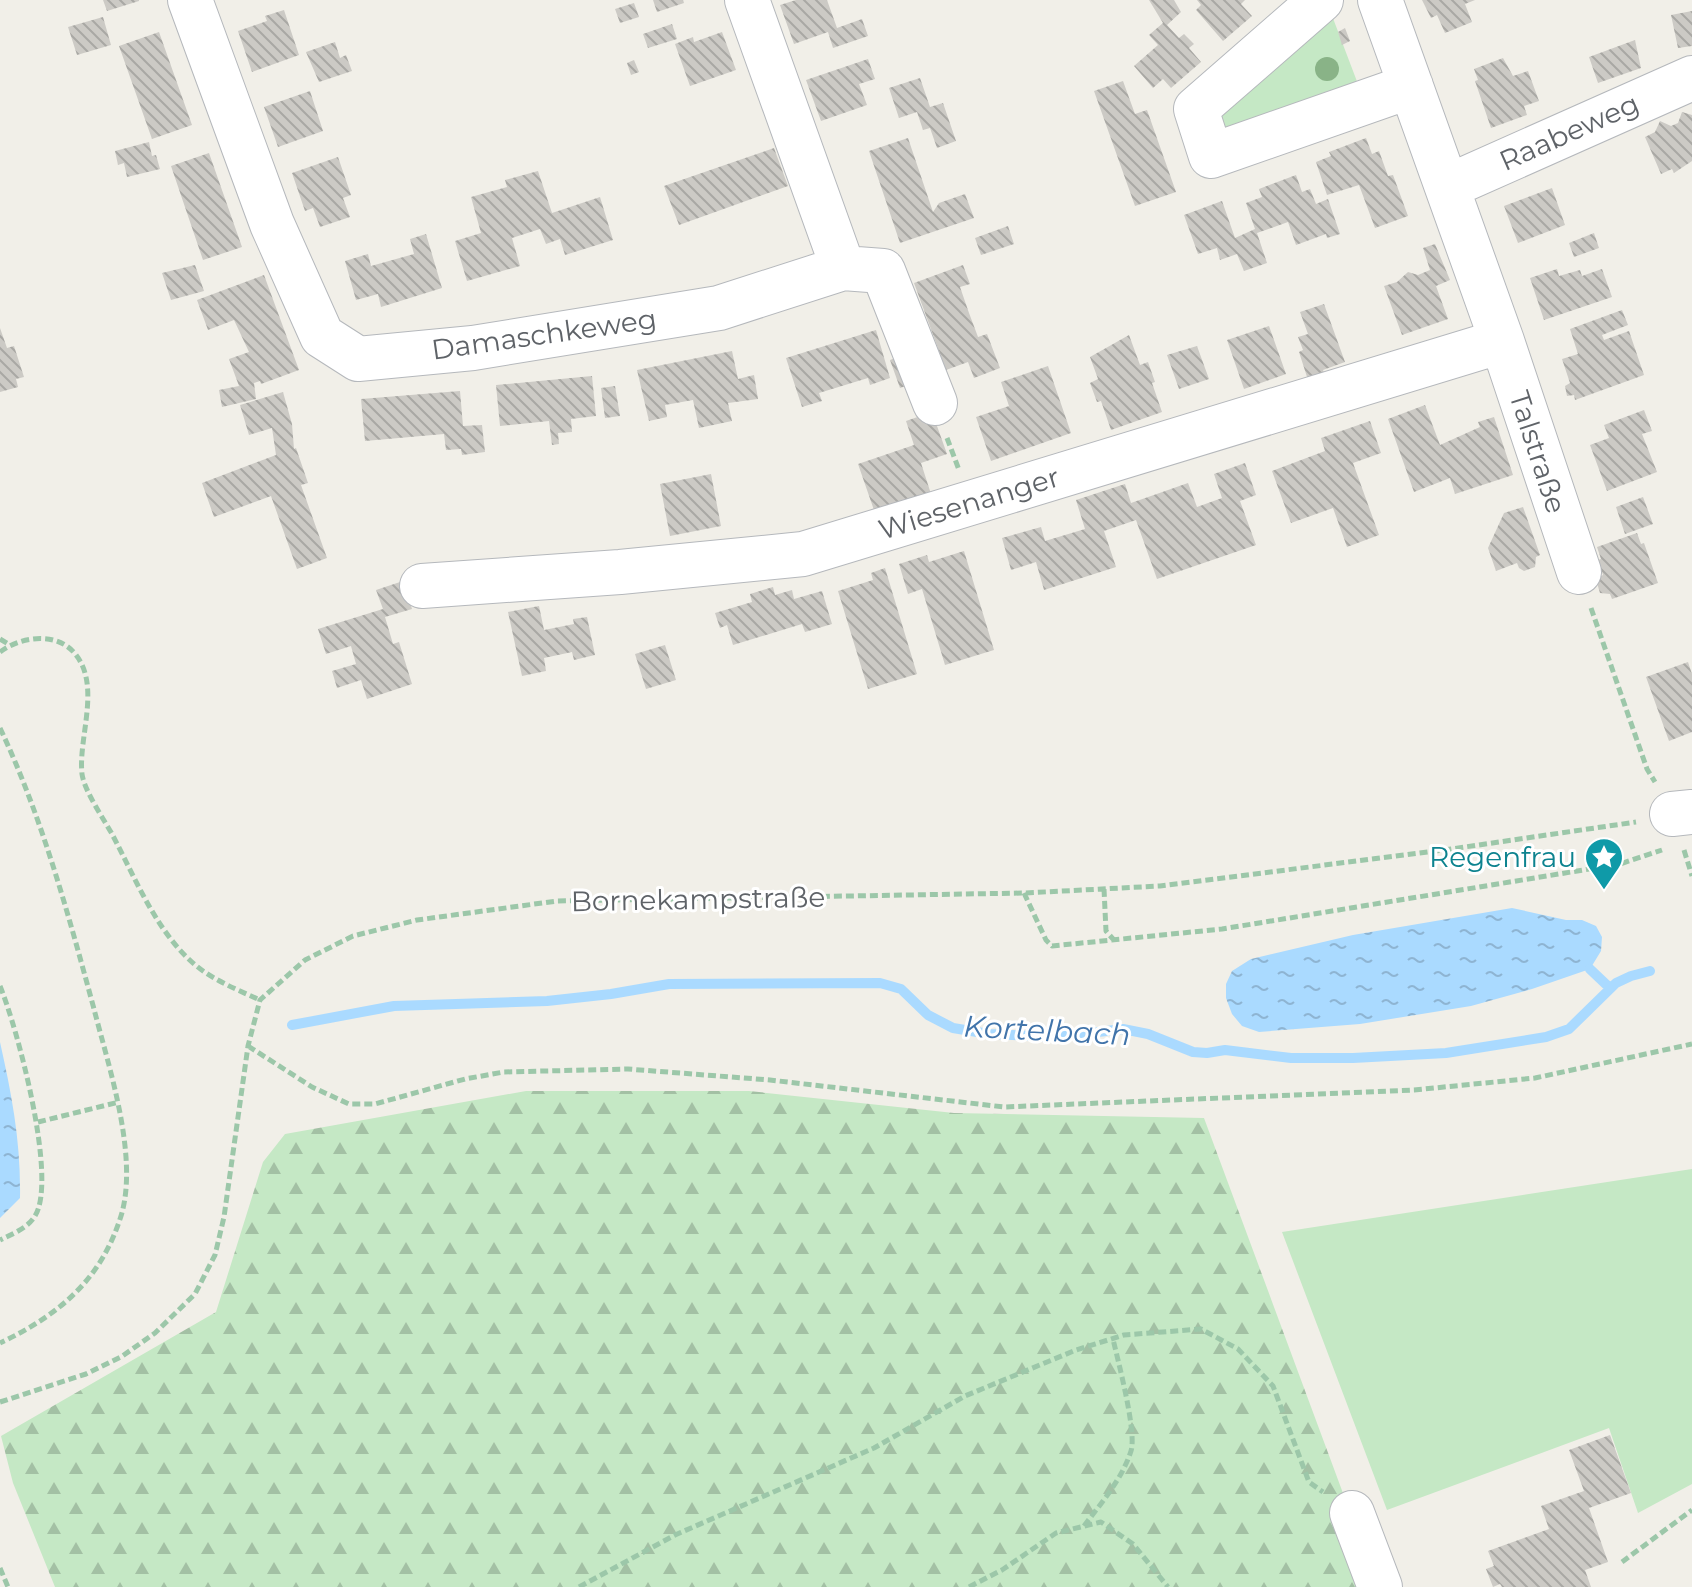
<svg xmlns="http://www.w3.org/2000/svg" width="1692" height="1587" font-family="Montserrat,sans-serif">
	<defs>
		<pattern id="forest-firs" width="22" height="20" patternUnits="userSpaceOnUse" patternTransform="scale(2)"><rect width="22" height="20" fill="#c5e8c5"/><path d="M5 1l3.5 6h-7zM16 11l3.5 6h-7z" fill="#a3c0a4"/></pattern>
		<pattern id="water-ripples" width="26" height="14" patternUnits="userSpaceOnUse" patternTransform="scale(2)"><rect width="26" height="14" fill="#aadaff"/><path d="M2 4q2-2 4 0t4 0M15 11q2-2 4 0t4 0" fill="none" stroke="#8eb4d2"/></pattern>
		<pattern id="building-back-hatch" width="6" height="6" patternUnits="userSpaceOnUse" patternTransform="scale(2)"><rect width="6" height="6" fill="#cccac5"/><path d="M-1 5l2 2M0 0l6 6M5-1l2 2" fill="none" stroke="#a9a8a4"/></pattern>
	</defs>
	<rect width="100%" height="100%" fill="#f1efe8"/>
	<path fill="url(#forest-firs)" d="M526,1091h223l205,22 250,5 143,386 15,83h-1307l-42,-104 -12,-47 215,-124 47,-150 22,-28z"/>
	<path fill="#c5e8c5" d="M1331,13l30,79 -124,46 -17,-10 1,-24z
		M1692,1169v315l-54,29 -29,-85 -222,82 -105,-278z"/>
	<path fill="url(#water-ripples)" d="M1512,908l54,12h16l14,6 6,11 -1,14 -11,18 -58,20 -61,17 -111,18 -64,5 -37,3 -17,-6 -10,-12 -6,-16v-14l6,-13 19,-12 102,-24z
		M0,1042c12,54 21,100 20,156l-20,20z"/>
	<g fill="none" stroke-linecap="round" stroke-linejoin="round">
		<path stroke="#aadaff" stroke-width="10" d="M1590,969l20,19
			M292,1025l102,-19 153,-5 64,-7 58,-10 211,-1 21,6 27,26 25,13 36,6 67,3 67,-8 25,5 45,18 14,1 18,-3 66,8h62l93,-5 100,-16 23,-8 47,-46 15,-7 19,-5"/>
	</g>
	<path fill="url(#building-back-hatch)" d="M103,0h36v1l-32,10z
		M653,0h30l1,3 -27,9z
		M796,0h31l10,28 25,-9 6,17 -35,12 -5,-16 -34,12 -14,-39z
		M1149,0h25l7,12 -14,13 12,13 5,-4 10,10 -5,4 12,14 -30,26 -8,-9 -10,9 -19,-22 24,-21 -9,-10 14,-12z
		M1197,0h48l-4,4 11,12 -29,25 -27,-31 5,-5z
		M1422,0h53l-10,4 7,18 -27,11 -8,-18 -6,3z
		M634,3l5,14 -19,6 -5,-14z
		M284,10l15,45 -47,17 -14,-41 29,-10 -2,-5z
		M1692,11v35l-14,2 -7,-33z
		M103,17l8,28 -34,10 -9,-28z
		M672,24l5,15 -29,9 -5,-14z
		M1345,28l5,13 -8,4 -4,-13z
		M159,32l33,93 -40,14 -33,-93z
		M722,32l14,38 -46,16 -15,-42 18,-7 1,5z
		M1635,40l6,28 -43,15 -9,-26z
		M335,42l5,16 6,-3 6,16 -33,11 -13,-30z
		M1503,58l10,18 15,-5 11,30 -15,5 3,9 -36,13 -16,-47 3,-1 -4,-11z
		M868,59l7,20 -16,5 8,21 -46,16 -15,-41z
		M634,60l5,12 -8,3 -4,-12z
		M920,78l10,29 13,-4 13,38 -19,7 -7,-20 -7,2 -6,-18 -18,6 -10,-30z
		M1123,81l12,33 12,-4 29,82 -41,14 -41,-115z
		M310,91l13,40 -45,16 -14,-40z
		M1682,112l10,3v46l-18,12 -2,-4 -11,5 -16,-37 10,-5 5,-11 11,5 7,-3z
		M908,138l25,74 6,-9 26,-9 9,24 -74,25 -31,-92z
		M1366,138l6,16 7,-3 9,25 5,-1 15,41 -33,12 -16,-43 -32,10 -11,-33 15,-6 -2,-4z
		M149,142l3,14 4,-1 4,14 -33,8 -3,-14 -6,2 -3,-14z
		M774,148l14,38 -109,39 -15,-39z
		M209,153l33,94 -39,13 -32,-94z
		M338,157l13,38 -8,3 7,19 -30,10 -7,-19 -8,3 -13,-38z
		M538,171l14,42 48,-16 13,43 -48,15 -5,-16 -14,5 -6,-15 -28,9 8,28 -53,15 -12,-40 26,-8 -10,-36 36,-10 -2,-7z
		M1296,175l6,17 8,-3 6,15 12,-5 12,35 -13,4 -1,-4 -30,11 -8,-23 -31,11 10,30 -23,8 -7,-17 -17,6 -3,-12 -19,6 -14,-39 38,-14 13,37 20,-9 -9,-26 16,-6 -3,-8z
		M1552,188l13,37 -47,18 -14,-37z
		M1008,226l6,18 -33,11 -6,-17z
		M1594,233l5,15 -25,9 -5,-14z
		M426,234l16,54 -61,19 -3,-13 -22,6 -11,-39 23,-7 3,12 43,-12 -4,-15z
		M1435,244l15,36 -14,6 12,33 -46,16 -18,-49 13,-4 11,-10 10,3 12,-5 -7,-22z
		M195,265l9,26 -33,9 -9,-27z
		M963,265l7,19 -10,3 9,26 9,24 9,-3 13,34 -26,10 -6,-16 -22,8 -32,-87z
		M1557,269l2,7 21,-6 2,6 20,-7 10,28 -68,23 -14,-42z
		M264,275l35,95 -38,14 -1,-3 -6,2 2,16 -34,8 -3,-17 20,-4 -10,-27 20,-7 -15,-32 -26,10 -11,-30z
		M1324,304l21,58 -22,8 2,5 -17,5 -9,-28 4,-2 -5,-13 10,-3 -8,-22z
		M1622,310l6,15 -26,10 2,5 25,-9 15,44 -69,25 -1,-5 -7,1 -2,-10 5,-3 -8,-24 16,-5 -8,-25z
		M1269,326l17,48 -42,15 -17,-49z
		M0,328l7,20 7,-2 10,31 -8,2 2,8 -18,5z
		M876,330l14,48 -20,7 -2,-7 -49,15 3,8 -20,6 -16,-49z
		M1129,335l11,30 8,-3 7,20 -3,1 10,29 -51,18 -10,-29 -4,1 -7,-19 8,-4 -8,-22z
		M1197,346l12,33 -30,10 -12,-34z
		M732,351l6,28 16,-4 4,24 -30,4 4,18 -33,7 -6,-28 -28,5 2,12 -18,4 -12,-51z
		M903,355l11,28 -14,5 -10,-28z
		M1048,366l23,67 -80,28 -15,-44 33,-11 -8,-24z
		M592,376l4,40 -25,3 1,13 -14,1 1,11 -7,1 -3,-24 -49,5 -4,-41z
		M615,386l5,30 -15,2 -4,-30z
		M460,391l3,35 19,-1 3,27 -23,3 -1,-6 -15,1 -2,-16 -79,7 -4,-42z
		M283,392l9,32 2,25 2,-1 12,35 -7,2 26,73 -30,11 -26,-73 -57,21 -12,-34 74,-28 -4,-27 -23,7 -9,-30z
		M1425,405l15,40 40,-18 -2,-5 16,-5 19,58 -58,19 -5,-16 -36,14 -26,-73z
		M1644,410l8,21 -10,3 15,38 -50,19 -17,-46 19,-7 -5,-13z
		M932,412l15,42 -26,9 10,31 -56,19 -17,-49 56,-19 -8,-24z
		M1370,421l11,32 -28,10 26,72 -32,12 -14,-39 -42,15 -19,-52 53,-20 -4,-13z
		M1245,463l11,32 -16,6 16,44 -99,34 -21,-59 -32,11 12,36 -72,23 -8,-28 -25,8 -9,-32 39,-11 4,14 40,-12 -9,-29 49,-16 6,19 57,-20 9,24 25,-9 -8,-24z
		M711,474l10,52 -51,10 -10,-52z
		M1643,497l10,27 -28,10 -9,-27z
		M1523,507l17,48 -4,2 -1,10 -11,4 -5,-3 -2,-5 -21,8 -8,-23 16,-35z
		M1637,533l4,11 3,-1 14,40 -46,16 -2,-5 -10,-1 -3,-10 2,-6 4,-2 -5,-15 3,-1 -4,-12z
		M964,551l30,99 -49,15 -23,-76 -14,5 -9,-30 28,-9 2,7z
		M885,568l32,106 -49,15 -30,-98 35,-11 -2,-7z
		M403,581l9,28 -27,8 8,27 6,-2 13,42 -45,15 -6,-19 -24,8 -5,-17 24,-7 -5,-18 -25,8 -8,-25 65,-20 -7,-19z
		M773,587l2,8 17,-5 2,9 28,-8 10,33 -27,8 -3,-8 -69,21 -6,-20 -7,3 -5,-15 37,-11 -2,-8z
		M539,606l5,24 30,-6 -1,-5 14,-2 8,38 -21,5 -2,-8 -28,6 2,13 -24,5 -14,-64z
		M665,645l11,35 -30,9 -11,-35z
		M1688,662l4,12v58l-23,9 -23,-64z
		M1610,1435l21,58 -42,15 19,54 -23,8 6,17h-89l-2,-3 -7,3 -7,-18 8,-3 -6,-15 61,-22 -8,-23 43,-15 -15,-41z"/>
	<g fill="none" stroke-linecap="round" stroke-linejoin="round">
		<defs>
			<path id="minor" d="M190,0l82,224 50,112 36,23 115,-11 246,-40 124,-40 -96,-268
				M1321,0l-125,109 15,47 200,-70
				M1380,0l122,341 77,231
				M1447,187l245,-109
				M843,268l40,3 52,132
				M422,586l198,-14 183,-18 699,-213
				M1672,814l20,-2
				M1352,1513l28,74"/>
		</defs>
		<use href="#minor" stroke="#b5b8bc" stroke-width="46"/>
		<path stroke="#9cc7a9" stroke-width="5" stroke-dasharray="8 4" stroke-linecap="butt" d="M947,438l12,32
			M1591,608l56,161 8,13
			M0,639l10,6
			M0,652c21,-16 58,-21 76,3 25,32 2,83 6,119 2,16 21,44 30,60 25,47 48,108 94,139 17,11 36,19 54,27
			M0,728c42,89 68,185 94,281 15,59 45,148 27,207 -20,64 -62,99 -121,127
			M1684,850l8,26
			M1104,889l2,42 7,8
			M1024,893l22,47 6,6 170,-17 398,-65 42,-14
			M0,986c17,41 58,193 35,230 -7,12 -23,18 -35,24
			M248,1046l64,41 37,17h26l90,-25 39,-7 124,-3 142,11 234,27 410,-17 121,-12 157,-34
			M38,1122l81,-20
			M0,1402l86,-28 35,-17 34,-24 40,-39 20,-39 9,-38 24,-171 12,-46 45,-40 48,-24 64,-16 140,-19 467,-8 136,-7 291,-37 185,-27
			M1084,1526c18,-24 38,-47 47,-75 6,-19 -13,-90 -18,-112
			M1622,1562l70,-52
			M0,1568l8,19
			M579,1587l96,-52 199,-87 91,-52 111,-46 48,-15 77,-6 37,20 35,37 36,96 14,10
			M969,1587l33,-17 54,-37 45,-11 32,22 35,43"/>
		<use href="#minor" stroke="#fff" stroke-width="44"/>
	</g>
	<circle fill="#89b387" cx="1327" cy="69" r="12"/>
	<defs>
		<symbol id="sight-pin" viewBox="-11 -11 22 30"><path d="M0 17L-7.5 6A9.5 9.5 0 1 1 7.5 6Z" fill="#0f9aa8" stroke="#fff"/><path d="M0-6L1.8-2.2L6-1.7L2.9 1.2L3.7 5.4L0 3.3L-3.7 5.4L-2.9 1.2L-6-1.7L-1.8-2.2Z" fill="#fff"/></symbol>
	</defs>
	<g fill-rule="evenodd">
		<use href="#sight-pin" x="1582" y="835" width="44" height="60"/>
	</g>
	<g text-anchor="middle" stroke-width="6" stroke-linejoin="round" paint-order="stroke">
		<g font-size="28" fill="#5f6368" stroke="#fff">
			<text transform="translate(1569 132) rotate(-24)" y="10">Raabeweg</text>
			<text transform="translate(544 334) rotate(-8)" y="10">Damaschkeweg</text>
			<text transform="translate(1538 452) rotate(72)" y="10">Talstraße</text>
			<text transform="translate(969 503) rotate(-17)" y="10">Wiesenanger</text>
			<text transform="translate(698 899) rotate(-1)" y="10">Bornekampstraße</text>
		</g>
		<g font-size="28" fill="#0d838f" stroke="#fff" text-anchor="end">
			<text x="1576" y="867">Regenfrau</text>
		</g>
		<g font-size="30" font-style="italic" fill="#4174aa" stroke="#fff">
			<text transform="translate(1047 1031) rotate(3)" y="10">Kortelbach</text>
		</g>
	</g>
</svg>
